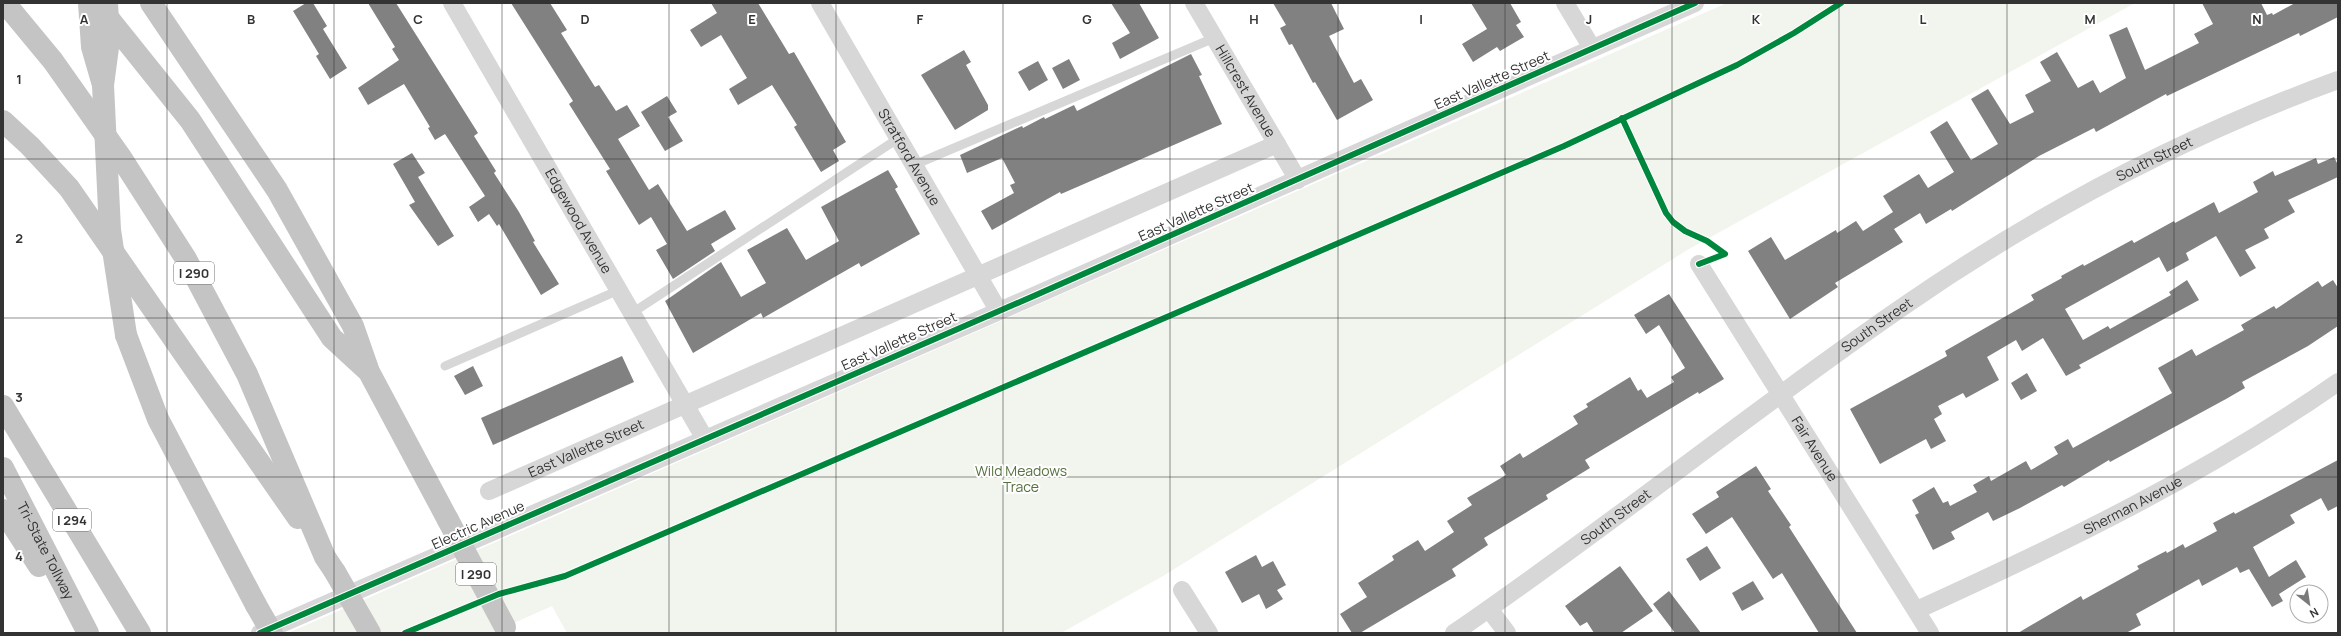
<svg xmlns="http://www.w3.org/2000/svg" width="2341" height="636" viewBox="0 0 2341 636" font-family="Manrope,sans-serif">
	<rect width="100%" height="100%" fill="#fff"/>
	<path fill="#f1f5ed" d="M1727,3H2135L1689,249L1163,576L1061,633H567L552,606L491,633H288Z"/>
	<path fill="#818181" d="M306,3H313L327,26L323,29L347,68L330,79L316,56L319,54L293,11Z
		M368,3H396L478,133L474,136L496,171L494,173L519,212L535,241L533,242L559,284L541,295L499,224L497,226L489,214L478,222L469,207L485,196L445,134L435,140L428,128L430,127L404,84L368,105L358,88L399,60L392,49L395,47Z
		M511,3H550L567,30L561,33L595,87L599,85L616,111L627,105L640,126L618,139L649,190L658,184L687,231L725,210L736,229L711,244L715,251L673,279L656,250L667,244L651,217L639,225L606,171L610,169L569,104L573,101Z
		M711,3H758L789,54L794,52L846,142L833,150L839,161L821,172L794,127L797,125L772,85L738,105L729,89L747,78L721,35L701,47L690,30L717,13Z
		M1111,3H1139L1159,38L1120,59L1112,43L1130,33Z
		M1273,3H1331L1344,29L1329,36L1354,83L1361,79L1373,100L1337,120L1315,82L1313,83L1292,44L1289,45L1280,28L1286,25Z
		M1471,3H1510L1521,22L1516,25L1524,37L1500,51L1497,47L1473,62L1462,44L1487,29Z
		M2202,3H2261L2267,15L2272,13L2273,15L2295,3H2338V17L2300,36L2299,33L2167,96L2166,94L2096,132L2094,128L2039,156L1952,211L1951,209L1926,224L1920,213L1894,229L1903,242L1835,283L1838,287L1790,319L1748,251L1771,237L1785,260L1836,230L1837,233L1856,221L1863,231L1893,212L1883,196L1919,174L1928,188L1954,172L1930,132L1947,121L1971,160L1998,144L1971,99L1988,89L2010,124L2034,112L2025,95L2051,81L2040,62L2057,52L2078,88L2093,80L2100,93L2126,78L2109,35L2127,27L2145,70L2199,43L2194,34L2213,24Z
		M964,50L971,62L966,65L988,105V110L955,130L921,75Z
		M1191,54L1202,75L1199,76L1222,124L1061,194L1060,192L992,230L981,211L1014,193L1010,185L1015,183L1002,158L967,173L960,155L1009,132L1022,126L1023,128L1044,117L1045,119L1074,105L1077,111Z
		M1069,59L1080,80L1063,89L1052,68Z
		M1038,61L1048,80L1029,91L1018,72Z
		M667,96L677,112L668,117L683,141L665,151L641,112Z
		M412,153L425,173L418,177L454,236L438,246L409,205L415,202L393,164Z
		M2334,157L2338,165V177L2288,200L2295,212L2264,229L2269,238L2245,250L2256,268L2240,277L2216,236L2186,253L2189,260L2167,272L2159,257L2065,309L2083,340L2108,326L2110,329L2171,295L2169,292L2187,280L2199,300L2079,365L2081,368L2066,376L2043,338L2022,351L2016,340L1987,357L1999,380L1966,398L1963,393L1938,406L1942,414L1934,419L1946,441L1931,449L1926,439L1880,464L1850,409L1947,356L1945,351L2034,300L2031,295L2062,278L2061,276L2083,264L2084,266L2132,240L2134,243L2174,221L2175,223L2214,202L2219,213L2258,192L2253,182L2273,171L2275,176L2316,158L2318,164Z
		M888,170L898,187L895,189L920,234L861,267L859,263L763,318L761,313L693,353L665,301L721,262L741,297L766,283L747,250L787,228L806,260L839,241L821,207Z
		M2333,280L2338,288V326L2308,346L2242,382L2245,388L2226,399L2110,462L2109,460L2064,487L2062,485L2020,508L1993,521L1988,512L1951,532L1955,539L1933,550L1915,515L1919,513L1912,500L1934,487L1943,503L1948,501L1950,506L1977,492L1973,485L1989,476L1991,481L2026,461L2031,470L2058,454L2054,447L2068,439L2073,448L2172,393L2158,368L2192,349L2196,356L2244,330L2241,325L2274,306L2276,309L2318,281L2322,287Z
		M1669,294L1724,379L1699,394L1698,392L1585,460L1590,468L1546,495L1548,499L1484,538L1488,545L1452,569L1456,576L1360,633H1352L1340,614L1367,597L1358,583L1394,560L1392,556L1418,540L1425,551L1454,532L1447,521L1472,505L1467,498L1506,475L1500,466L1520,453L1523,458L1578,424L1573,416L1588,407L1586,404L1630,377L1638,391L1641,389L1647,398L1674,382L1671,377L1685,368L1659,325L1646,334L1634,315Z
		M622,356L634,382L493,445L481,418Z
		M473,366L483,386L465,395L454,376Z
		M2027,373L2037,391L2021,400L2011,383Z
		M2338,460V506L2328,511L2321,498L2290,515L2295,523L2253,547L2269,577L2296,560L2306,577L2279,594L2283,601L2272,607L2249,569L2240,573L2237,567L2202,586L2199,579L2136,614L2141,625L2126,633H2018L2081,596L2083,600L2139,569L2137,566L2166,551L2167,553L2183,544L2185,548L2217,531L2213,523L2234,512L2235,514Z
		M1756,466L1771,489L1768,491L1791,525L1789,527L1857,633H1819L1782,573L1773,579L1732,517L1706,534L1692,514L1719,497L1716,492Z
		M1707,546L1721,568L1700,581L1686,559Z
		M1256,555L1262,567L1273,561L1286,585L1277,590L1283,599L1266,609L1259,594L1242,603L1225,572Z
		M1620,566L1653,611L1621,633H1594L1587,622L1580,626L1565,606Z
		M1753,581L1764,599L1742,611L1732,593Z
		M1669,591L1701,633H1675L1653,604Z"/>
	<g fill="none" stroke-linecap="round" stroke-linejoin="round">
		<path stroke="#d7d7d7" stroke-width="9" d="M914,165L1214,38
			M632,313L899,138
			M445,366L619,290"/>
		<g stroke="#d7d7d7" stroke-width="18">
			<path id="s1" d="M452,3L705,439"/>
			<path id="s2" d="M820,3L998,310"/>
			<path id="s3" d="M1194,3L1298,180"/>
			<path d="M1565,3L1592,48"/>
			<path id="s4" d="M1699,264L1930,633"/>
			<path id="s5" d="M489,491L1277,144"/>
			<path d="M1182,590L1209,633"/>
			<path d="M1489,609L1507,633"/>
			<path id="s6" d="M1917,610C2062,544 2207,474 2338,382"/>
			<path d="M260,633L1036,295L1695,3"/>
			<path id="s7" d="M1454,633C1606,529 1749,413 1901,308C2035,215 2184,136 2338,80"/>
		</g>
		<g stroke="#c4c4c4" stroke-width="22">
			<path d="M5,3L53,61L120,156L186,259L247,374L325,557L335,572"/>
			<path d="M89,3L92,47L103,85"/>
			<path d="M151,3L277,190L353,326L368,369"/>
			<path d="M101,9L190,120L332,338L369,372L448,520"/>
			<path d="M3,121L30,146L69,188L298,518"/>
			<path d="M126,335L158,419L256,605"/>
			<path d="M3,406L140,633"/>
			<path id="s8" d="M3,468L88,633"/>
			<path d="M3,510L39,566"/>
		</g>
		<path stroke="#c4c4c4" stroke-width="22" d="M107,3L109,40L103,85L110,230L126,335
			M448,520L505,627
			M335,572L370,633
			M256,605L272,633"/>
		<g stroke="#fff" stroke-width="8">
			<path id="cycleway" d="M1622,118L1666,213L1673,222L1685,231L1707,241L1725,254L1699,264
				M260,633L1036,295L1695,3
				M405,633L499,594L565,576L1564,146L1737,65L1794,33L1841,3"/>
		</g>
		<use href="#cycleway" stroke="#00873e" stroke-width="6"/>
	</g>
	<path fill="none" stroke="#333" stroke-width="1" stroke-opacity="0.55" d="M167,3V633M334,3V633M502,3V633M669,3V633M836,3V633M1003,3V633M1170,3V633M1338,3V633M1505,3V633M1672,3V633M1839,3V633M2007,3V633M2174,3V633M3,159H2338M3,318H2338M3,477H2338"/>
	<g text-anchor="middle" stroke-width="4" stroke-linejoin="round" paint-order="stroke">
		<g fill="#fff" stroke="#707070" stroke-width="1">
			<rect x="174" y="262" width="40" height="22" rx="3"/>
			<rect x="53" y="509" width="38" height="22" rx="3"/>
			<rect x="456" y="563" width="40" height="22" rx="3"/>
		</g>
		<g font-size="13" font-weight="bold" fill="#333">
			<text x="194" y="278">I 290</text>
			<text x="72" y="525">I 294</text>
			<text x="476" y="579">I 290</text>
		</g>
		<g font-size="14" fill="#333" stroke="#fff">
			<text transform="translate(1492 80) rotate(-24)" y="5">East Vallette Street</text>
			<text dy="5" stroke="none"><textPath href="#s3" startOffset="102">Hillcrest Avenue</textPath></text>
			<text dy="5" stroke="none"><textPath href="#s2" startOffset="178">Stratford Avenue</textPath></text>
			<text dy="5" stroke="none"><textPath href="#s7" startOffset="847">South Street</textPath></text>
			<text transform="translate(1196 212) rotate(-24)" y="5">East Vallette Street</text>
			<text dy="5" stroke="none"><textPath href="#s1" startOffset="252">Edgewood Avenue</textPath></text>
			<text dy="5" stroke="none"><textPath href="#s7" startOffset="523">South Street</textPath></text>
			<text transform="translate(899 341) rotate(-24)" y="5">East Vallette Street</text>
			<text dy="5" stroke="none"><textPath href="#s4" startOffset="218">Fair Avenue</textPath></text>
			<text dy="5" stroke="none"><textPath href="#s5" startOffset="106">East Vallette Street</textPath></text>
			<text dy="5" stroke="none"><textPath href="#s6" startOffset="240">Sherman Avenue</textPath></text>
			<text dy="5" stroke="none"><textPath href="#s7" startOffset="199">South Street</textPath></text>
			<text transform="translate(478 525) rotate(-24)" y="5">Electric Avenue</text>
			<text dy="5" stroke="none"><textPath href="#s8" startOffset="93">Tri-State Tollway</textPath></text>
		</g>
		<g font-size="14" fill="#56703f" stroke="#fff">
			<text x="1021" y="476">Wild Meadows<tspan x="1021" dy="16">Trace</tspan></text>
		</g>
	</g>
	<g font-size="13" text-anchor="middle" font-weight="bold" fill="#333" stroke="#fff" stroke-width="4" stroke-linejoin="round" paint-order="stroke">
		<text x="84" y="24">A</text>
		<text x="251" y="24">B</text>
		<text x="418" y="24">C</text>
		<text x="585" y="24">D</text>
		<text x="752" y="24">E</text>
		<text x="920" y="24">F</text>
		<text x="1087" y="24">G</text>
		<text x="1254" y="24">H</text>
		<text x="1421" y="24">I</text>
		<text x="1589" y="24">J</text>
		<text x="1756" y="24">K</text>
		<text x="1923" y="24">L</text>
		<text x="2090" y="24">M</text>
		<text x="2257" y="24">N</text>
		<text x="19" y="84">1</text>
		<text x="19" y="243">2</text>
		<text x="19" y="402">3</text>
		<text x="19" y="561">4</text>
	</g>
	<rect width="2341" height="636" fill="none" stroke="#333333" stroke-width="8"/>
	<g transform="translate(2309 604) rotate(150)"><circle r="19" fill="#ffffff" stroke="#adadad"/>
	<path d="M0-3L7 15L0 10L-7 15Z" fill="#7a7a7a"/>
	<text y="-6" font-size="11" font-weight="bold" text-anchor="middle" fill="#333333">N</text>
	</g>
</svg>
